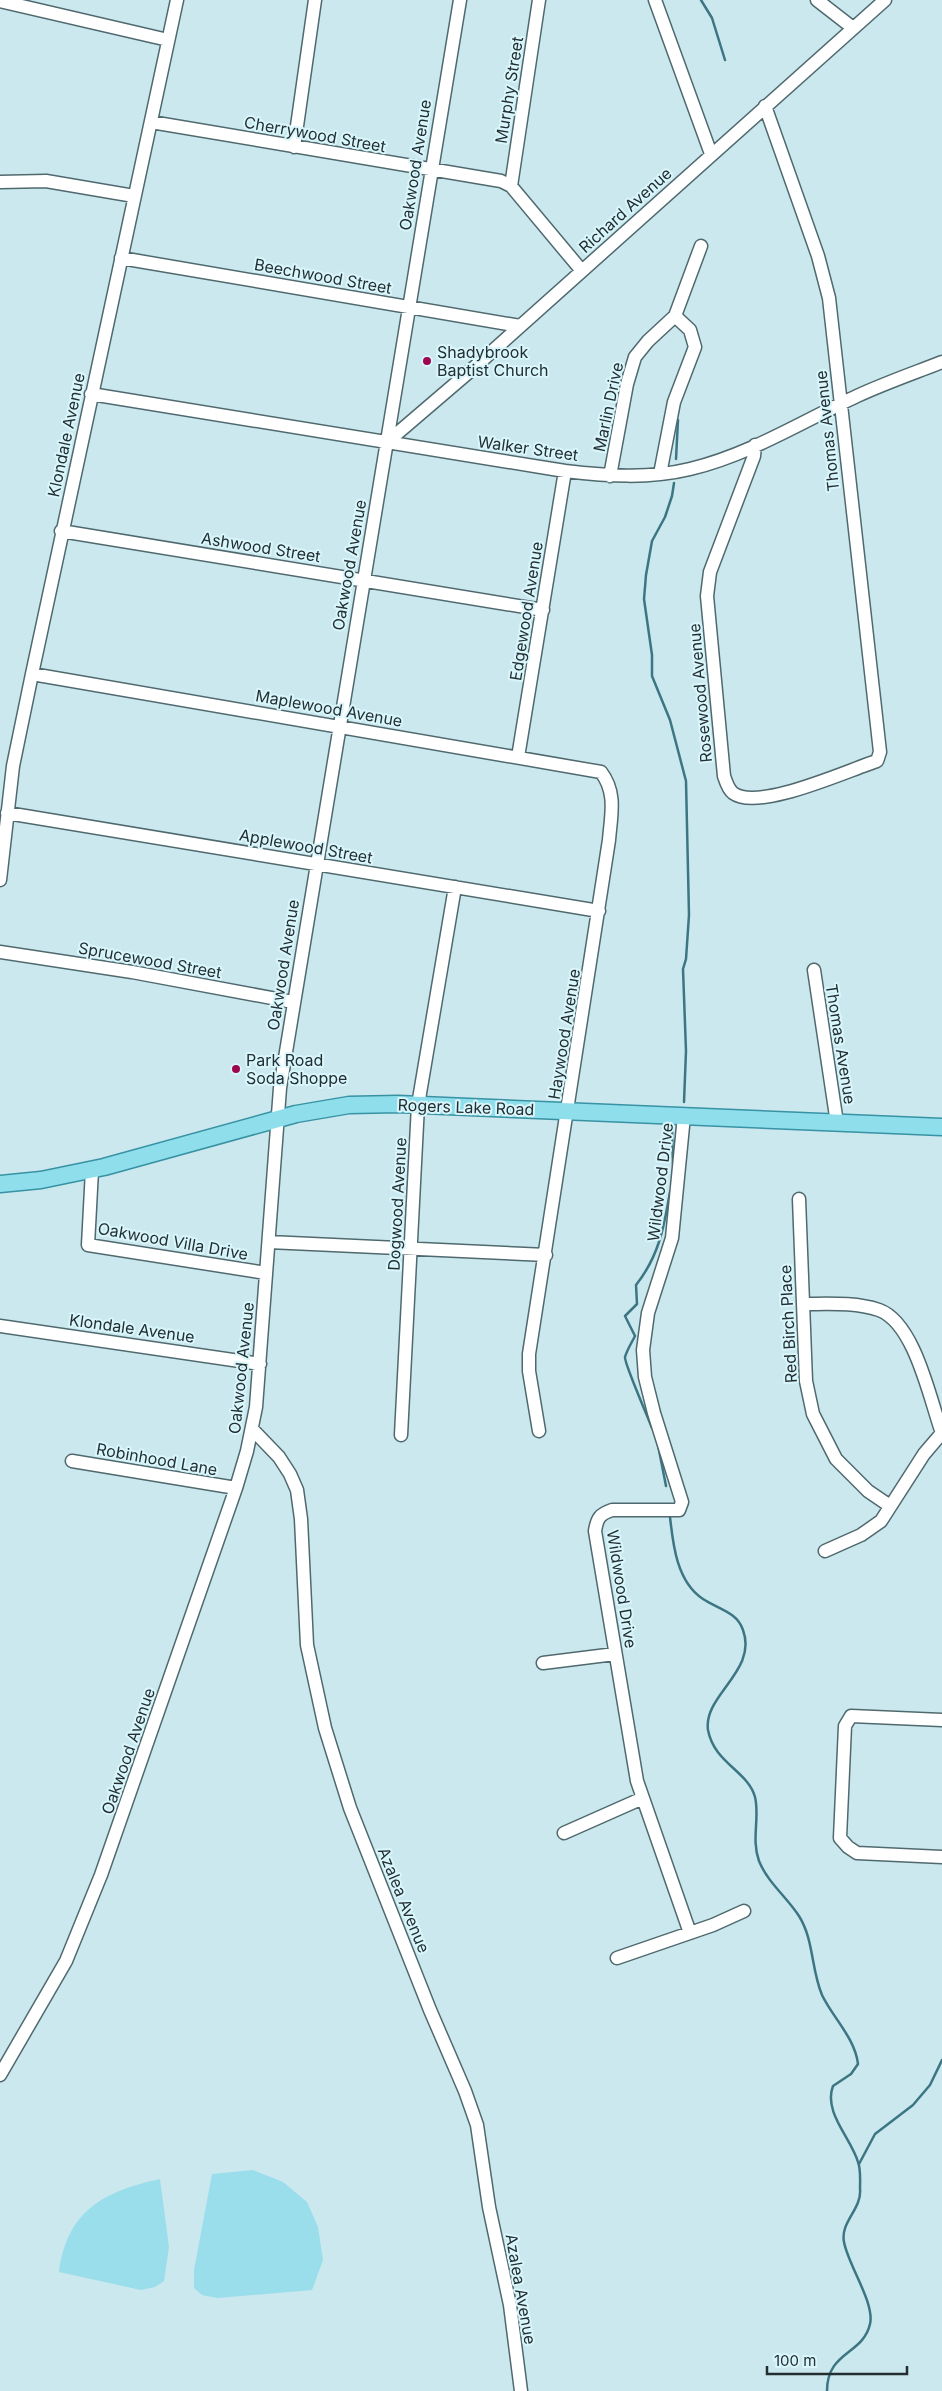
<svg xmlns="http://www.w3.org/2000/svg" width="942" height="2391" viewBox="0 0 942 2391" font-family="Inter,sans-serif">
	<rect width="100%" height="100%" fill="#cbe8ef"/>
	<path fill="#9addeb" d="M253,2170L283,2182L307,2202L318,2227L323,2260L312,2290L217,2298L202,2295L194,2288V2270L212,2174Z
		M160,2179L169,2247L164,2281L155,2287L141,2290L59,2272C67,2210 105,2191 160,2179Z"/>
	<g fill="none" stroke-linecap="round" stroke-linejoin="round">
		<path stroke="#3c7682" stroke-width="2.5" d="M701,0L712,18L725,60
			M676,459L678,420
			M674,483L672,496L665,517L652,541L646,575L644,599L652,655V676L670,720L686,781L689,915L686,959L683,969L686,1051L684,1102
			M672,1128L673,1164
			M652,1428C648,1417 624,1363 625,1357C627,1350 632,1342 635,1336L625,1316L637,1304L636,1285C659,1256 664,1227 670,1192
			M658,1445L666,1486
			M670,1517C673,1545 677,1582 703,1599C718,1609 737,1612 743,1630C758,1671 703,1695 708,1730C714,1763 748,1771 755,1797C760,1817 751,1839 759,1861C768,1883 786,1896 799,1916C814,1940 811,1969 822,1995C833,2018 855,2038 858,2064L851,2074L833,2086C823,2112 851,2138 858,2162C861,2170 860,2181 860,2189C862,2209 840,2222 844,2242C848,2265 875,2303 870,2324C863,2355 827,2351 827,2391
			M859,2164L875,2134L913,2105L930,2085L942,2060"/>
		<g stroke="#4f696e" stroke-width="15">
			<path id="minor" d="M655,0L711,154
				M817,0L853,28
				M0,1L168,40
				M151,122L501,181L511,186L582,271
				M294,147L315,0
				M0,182L46,181L134,196
				M511,186L539,0
				M121,258L520,326
				M91,394L565,471C607,476 649,479 690,469C749,455 803,421 857,396C885,383 914,373 942,362
				M386,443L469,372L885,0
				M755,445L754,456L710,572L707,596L724,776C726,782 728,789 733,793C758,812 848,770 877,761L880,752L829,298L818,256L765,106
				M660,474L674,402L695,347L690,330L675,316
				M610,476L627,384L635,357L648,341L675,316L701,246
				M61,531L543,610
				M32,674L601,772C617,793 611,815 609,840L529,1354V1371L539,1431
				M518,757L565,471
				M7,813L599,911
				M0,880L13,766L32,674L177,0
				M0,952L132,972L293,1002
				M814,970L837,1123
				M684,1116L672,1238L648,1313L643,1350L645,1377L654,1413L682,1502L679,1510H612C600,1514 597,1518 595,1531L637,1781L690,1933
				M92,1170L88,1245L266,1273
				M799,1199L806,1381L813,1414L836,1459L868,1491L890,1506
				M269,1242L546,1255
				M803,1304C828,1304 855,1302 879,1310C915,1323 930,1400 942,1433
				M0,1326L260,1364
				M253,1430L279,1457L290,1474L297,1490L301,1519L307,1645L325,1728L350,1808L430,2010L465,2091L477,2125L489,2207L510,2305L521,2391
				M401,1435L418,1105L455,887
				M72,1461L236,1488
				M825,1551L861,1535L881,1521L924,1454L942,1433
				M543,1663L615,1654
				M942,1720L851,1716L845,1726L840,1838L848,1847L857,1853L942,1857
				M564,1833L643,1798
				M617,1958L713,1925L744,1911
				M0,2075L66,1961L101,1875L236,1488L247,1451L256,1407L280,1088L460,0"/>
		</g>
		<g stroke="#3892a3" stroke-width="19">
			<path id="major" d="M0,1184L41,1180L104,1167L296,1114L349,1105L398,1104L942,1127"/>
		</g>
		<use href="#minor" stroke="#fff" stroke-width="12"/>
		<use href="#major" stroke="#8edeec" stroke-width="16"/>
	</g>
	<g fill="#9e074f" stroke="#d8f6fc" stroke-width="2">
		<circle cx="427" cy="361" r="5"/>
		<circle cx="236" cy="1069" r="5"/>
	</g>
	<g text-anchor="middle" stroke-width="4" stroke-linejoin="round" paint-order="stroke">
		<g font-size="16" fill="#232e31" stroke="#d8f6fc">
			<text transform="translate(509 90) rotate(-81)" y="6">Murphy Street</text>
			<text transform="translate(315 134) rotate(10)" y="6">Cherrywood Street</text>
			<text transform="translate(415 165) rotate(-81)" y="6">Oakwood Avenue</text>
			<text transform="translate(625 210) rotate(-42)" y="6">Richard Avenue</text>
			<text transform="translate(323 276) rotate(10)" y="6">Beechwood Street</text>
			<text transform="translate(608 407) rotate(-78)" y="6">Marlin Drive</text>
			<text transform="translate(827 431) rotate(-96)" y="6">Thomas Avenue</text>
			<text transform="translate(66 435) rotate(-78)" y="6">Klondale Avenue</text>
			<text transform="translate(528 448) rotate(8)" y="6">Walker Street</text>
			<text transform="translate(261 547) rotate(9)" y="6">Ashwood Street</text>
			<text transform="translate(349 565) rotate(-80)" y="6">Oakwood Avenue</text>
			<text transform="translate(526 611) rotate(-81)" y="6">Edgewood Avenue</text>
			<text transform="translate(700 693) rotate(-95)" y="6">Rosewood Avenue</text>
			<text transform="translate(329 708) rotate(10)" y="6">Maplewood Avenue</text>
			<text transform="translate(306 846) rotate(10)" y="6">Applewood Street</text>
			<text transform="translate(150 960) rotate(10)" y="6">Sprucewood Street</text>
			<text transform="translate(283 965) rotate(-81)" y="6">Oakwood Avenue</text>
			<text transform="translate(564 1034) rotate(-81)" y="6">Haywood Avenue</text>
			<text transform="translate(841 1044) rotate(81)" y="6">Thomas Avenue</text>
			<text transform="translate(466 1107) rotate(2)" y="6">Rogers Lake Road</text>
			<text transform="translate(660 1182) rotate(-83)" y="6">Wildwood Drive</text>
			<text transform="translate(397 1204) rotate(-87)" y="6">Dogwood Avenue</text>
			<text transform="translate(173 1241) rotate(10)" y="6">Oakwood Villa Drive</text>
			<text transform="translate(788 1324) rotate(-93)" y="6">Red Birch Place</text>
			<text transform="translate(132 1328) rotate(8)" y="6">Klondale Avenue</text>
			<text transform="translate(241 1368) rotate(-84)" y="6">Oakwood Avenue</text>
			<text transform="translate(157 1459) rotate(10)" y="6">Robinhood Lane</text>
			<text transform="translate(622 1589) rotate(81)" y="6">Wildwood Drive</text>
			<text transform="translate(128 1751) rotate(-71)" y="6">Oakwood Avenue</text>
			<text transform="translate(404 1900) rotate(68)" y="6">Azalea Avenue</text>
			<text transform="translate(521 2289) rotate(80)" y="6">Azalea Avenue</text>
		</g>
		<g font-size="16" fill="#232e31" stroke="#d8f6fc" text-anchor="start">
			<text x="437" y="358">Shadybrook<tspan x="437" dy="18">Baptist Church</tspan></text>
			<text x="246" y="1066">Park Road<tspan x="246" dy="18">Soda Shoppe</tspan></text>
		</g>
	</g>
	<path d="M767 2366v8h140v-8" fill="none" stroke="#232e31" stroke-width="2.5"/>
	<text x="774" y="2366" font-size="15" fill="#232e31" stroke="#d8f6fc" stroke-width="4" paint-order="stroke">100 m</text>
</svg>
